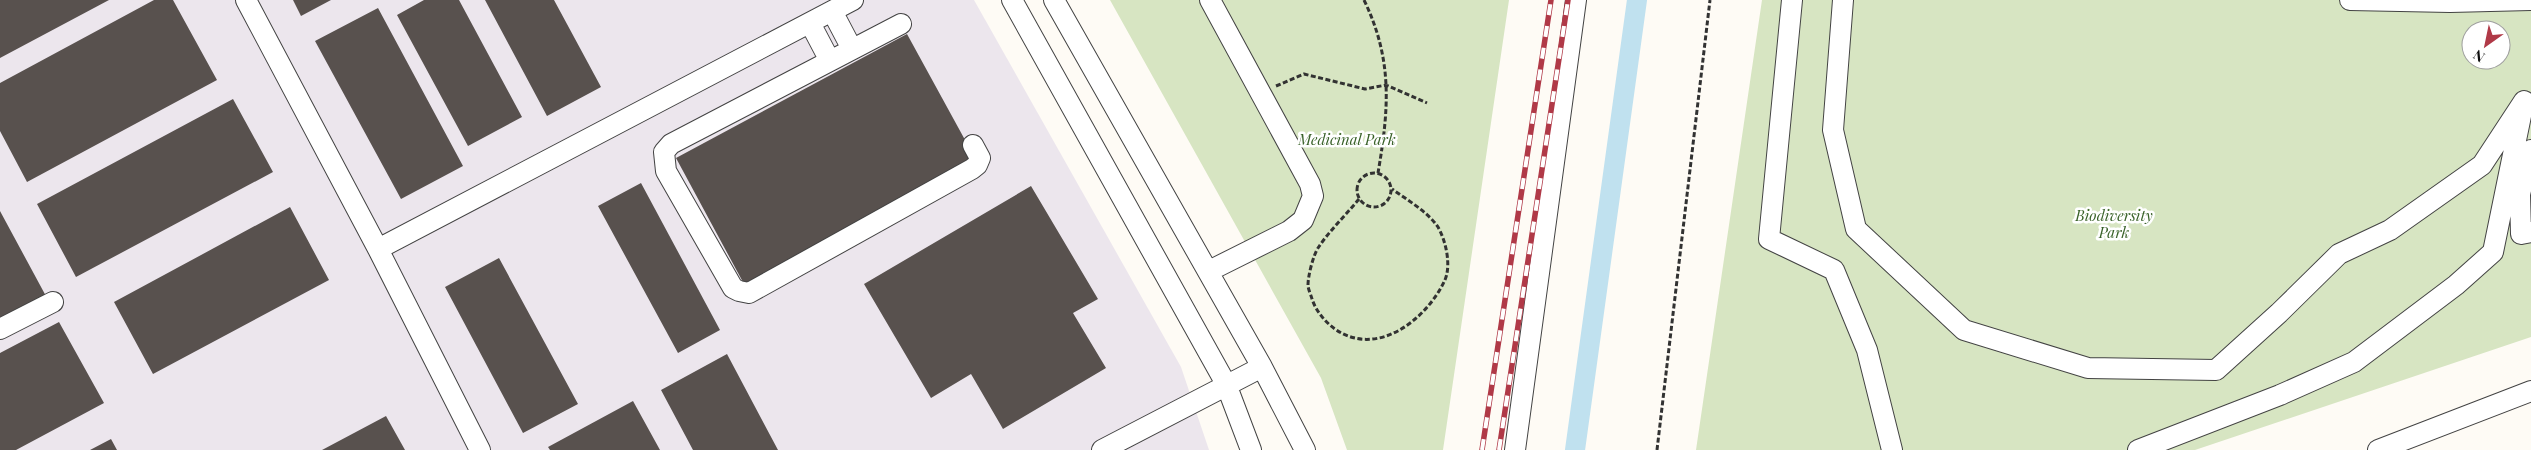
<svg xmlns="http://www.w3.org/2000/svg" width="2531" height="450" viewBox="0 0 2531 450" font-family="'Playfair Display',serif">
	<rect width="100%" height="100%" fill="#fefbf5"/>
	<path fill="#ece6ed" d="M0,0H974L1181,367L1209,450H0Z"/>
	<path fill="#d7e5c2" fill-rule="evenodd" d="M1110,0H1509L1443,450H1347L1321,378Z
		M1762,0H2531V337L2195,450H1696ZM2471,30H2501V60H2471Z"/>
	<g fill="none" stroke-linecap="round" stroke-linejoin="round">
		<path stroke="#c0e1ef" stroke-width="20" d="M1575,450L1637,0"/>
	</g>
	<path fill="#58514e" d="M0,0H109L0,58Z
		M154,0H173L217,80L27,182L0,131V83Z
		M293,0H331L301,16Z
		M424,0H459L522,117L468,146L397,15Z
		M485,0H554L601,87L547,116Z
		M378,8L463,166L401,199L315,41Z
		M907,34L976,160L744,284L676,158Z
		M233,99L273,172L76,277L37,204Z
		M641,183L720,330L678,353L598,206Z
		M1031,186L1098,299L1073,313L1106,368L1003,429L971,374L931,398L864,284Z
		M290,207L329,280L153,374L114,302Z
		M0,211L47,298L0,324Z
		M499,258L578,404L523,433L445,287Z
		M59,322L104,403L16,450H0V353Z
		M727,354L778,450H693L661,390Z
		M633,401L660,450H550L548,447Z
		M386,416L405,450H322Z
		M111,439L117,450H90Z"/>
	<g fill="none" stroke-linecap="round" stroke-linejoin="round">
		<g stroke="#434343" stroke-width="22">
			<path id="minor" d="M246,0L378,249L480,450
				M1012,0L1226,384L1251,450
				M1054,0L1262,367L1305,450
				M1792,0L1769,239L1834,270L1867,350L1892,450
				M1843,0L1833,130L1856,229L1964,330L2088,368L2216,370L2279,313L2339,254L2390,230L2482,165L2524,101L2493,252L2456,285L2354,362L2280,395L2138,450
				M2350,0L2450,2L2531,0
				M832,11L852,49
				M810,23L830,61
				M901,24L671,144L664,152L666,171L733,288L739,291L749,293L972,169L977,165L980,158L973,145
				M2531,150L2520,194L2521,234L2531,232
				M378,249L853,0
				M1209,271L1289,231L1303,220L1313,196L1310,184L1210,0
				M0,329L53,302
				M1102,450L1262,367
				M1515,450L1576,0
				M2378,450L2531,391"/>
		</g>
		<path stroke="#323232" stroke-width="3" stroke-dasharray="5 2.5" stroke-linecap="butt" d="M1364,0C1393,60 1389,109 1378,173
			M1276,86L1304,74L1365,89L1386,85L1427,103
			M1357 190a17 17 0 1 1 34 0a17 17 0 1 1-34 0Z
			M1359,199C1346,215 1329,231 1318,248C1313,256 1308,276 1308,285C1308,289 1311,295 1312,299C1316,311 1325,322 1335,329C1376,358 1425,321 1444,282C1452,267 1446,241 1438,227C1427,211 1407,200 1392,189
			M1657,450L1710,0"/>
		<use href="#minor" stroke="#fff" stroke-width="20"/>
		<g stroke="#b03947" stroke-width="5.5">
			<path id="rail" d="M1482,450L1551,0
				M1499,450L1568,0"/>
		</g>
		<use href="#rail" stroke="#fff" stroke-width="4" stroke-dasharray="11" stroke-linecap="butt"/>
	</g>
	<g text-anchor="middle" stroke-width="5" stroke-linejoin="round" paint-order="stroke">
		<g font-size="15" font-style="italic" fill="#386128" stroke="#fff">
			<text x="1347" y="145">Medicinal Park</text>
			<text x="2114" y="221">Biodiversity<tspan x="2114" dy="17">Park</tspan></text>
		</g>
	</g>
	<g transform="translate(2486 45) rotate(213)"><circle r="24" fill="#ffffff" stroke="#9f9f9f"/>
	<path d="M0-4L9 19L0 12L-9 19Z" fill="#b03947"/>
	<text y="-8" font-size="14" font-weight="bold" text-anchor="middle" fill="#101010">N</text>
	</g>
</svg>
